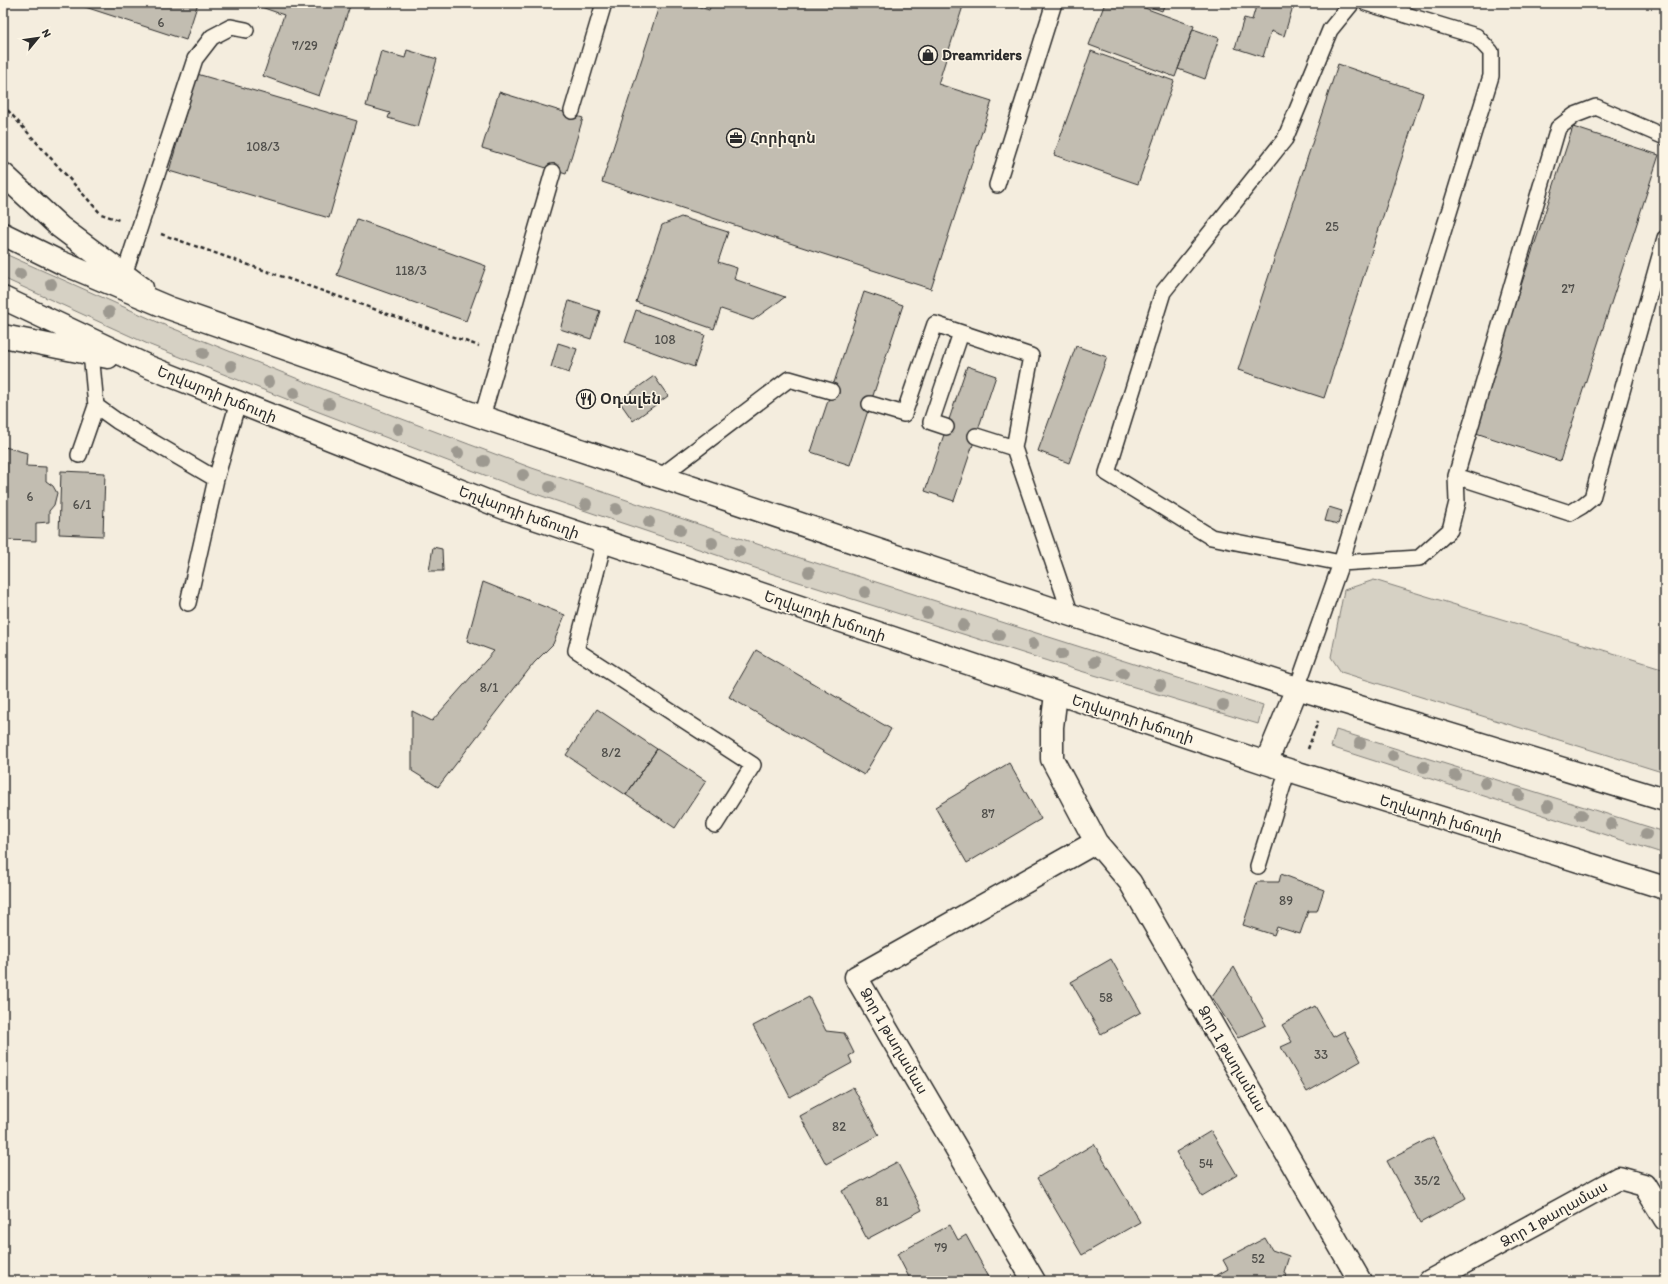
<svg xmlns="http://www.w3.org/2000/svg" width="1668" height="1284" viewBox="0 0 1668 1284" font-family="Itim,'Noto Sans Armenian',sans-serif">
	<rect width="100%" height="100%" fill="#f4edde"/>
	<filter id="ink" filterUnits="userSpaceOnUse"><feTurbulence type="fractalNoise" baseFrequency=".025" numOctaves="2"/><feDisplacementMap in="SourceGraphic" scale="8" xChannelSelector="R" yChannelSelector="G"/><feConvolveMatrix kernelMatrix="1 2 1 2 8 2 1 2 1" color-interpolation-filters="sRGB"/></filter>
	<g filter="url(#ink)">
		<path fill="#d6d1c4" stroke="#807e78" d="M3,253L162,324L328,391L532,468L772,549L1263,705L1258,724L1054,663L764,571L524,490L319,412L150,345L3,278Z
			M1374,580L1665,669V773L1341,672L1331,657L1344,590Z
			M1336,730L1665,832V854L1331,747Z"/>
		<path fill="#c2bdb1" stroke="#2b2b2b" d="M73,3H198L186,40Z
			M262,3H351L319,96L263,76L284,15L261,7Z
			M660,3H687L709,10L712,3H964L938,84L992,101L931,289L602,182Z
			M1105,3H1131L1194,26L1175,77L1089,45Z
			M1140,3H1165L1162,11Z
			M1257,3H1294L1284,36L1271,31L1263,57L1235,48L1244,18L1252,20Z
			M1193,29L1219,38L1205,79L1178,69Z
			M407,50L437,59L418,127L388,118L390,113L366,106L381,51L405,58Z
			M1091,51L1174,81L1138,184L1054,155Z
			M1338,64L1423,93L1324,398L1238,370Z
			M197,74L357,121L329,218L169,171Z
			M499,92L583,118L566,174L482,148Z
			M1573,127L1659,155L1560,461L1473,432Z
			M681,217L728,232L718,262L737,268L734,279L785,297L753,320L721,309L714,329L636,302L662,225Z
			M357,219L486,266L466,321L337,275Z
			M864,292L903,305L850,465L811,452Z
			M569,301L600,311L591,339L560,329Z
			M636,310L705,335L694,367L625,342Z
			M558,343L577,349L569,373L551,367Z
			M1076,346L1107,357L1069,463L1038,451Z
			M967,366L996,376L954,501L925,491Z
			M654,376L668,396L633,421L619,401Z
			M5,447L27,453L26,466L46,467V481L53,486L57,493L54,505L49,511V522L36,523V541L3,540V448Z
			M61,471L105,473L103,536L59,534Z
			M1329,507L1342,511L1338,524L1325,521Z
			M433,547L442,549L443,571H429Z
			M483,582L565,615L553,644L534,663L438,787L412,771V711L432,721L494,651L467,641Z
			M756,650L891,729L864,775L729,697Z
			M597,709L657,749L626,795L566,755Z
			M657,749L706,781L675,828L626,795Z
			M1009,763L1041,819L967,863L935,807Z
			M1281,874L1324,890L1317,911H1308L1300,934L1277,927L1274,935L1243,925L1257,882H1279Z
			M1111,959L1141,1012L1101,1034L1071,982Z
			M1234,967L1266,1025L1238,1038L1212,997Z
			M809,997L826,1031L844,1033L854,1053L849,1056L852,1063L790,1097L753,1026Z
			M1315,1006L1333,1037L1344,1031L1361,1061L1307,1092L1281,1047L1292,1042L1282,1025Z
			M853,1087L879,1135L826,1164L800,1116Z
			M1211,1131L1237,1175L1202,1196L1176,1152Z
			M1433,1137L1466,1198L1420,1223L1387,1161Z
			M1094,1144L1140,1222L1082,1255L1037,1178Z
			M897,1162L922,1210L867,1239L842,1191Z
			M950,1225L958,1240L966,1235L991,1281H911L897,1254Z
			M1265,1238L1272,1250L1289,1256L1284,1272L1289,1281H1207L1228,1269L1223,1260Z"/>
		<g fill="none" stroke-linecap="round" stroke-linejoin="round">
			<g stroke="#2b2b2b" stroke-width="18">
				<path id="lane" d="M1352,3L1330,30L1285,139L1163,292L1107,473L1211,537L1341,563L1419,558L1450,530L1457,502L1456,476L1558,128L1575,115L1596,107L1665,137
					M572,111L604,3
					M997,185L1054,3
					M124,275L195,59L212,37L231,27L246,30
					M91,353L96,406L117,421L216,479
					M870,404L904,414L935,324L1031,356L1014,448
					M482,417L553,172
					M946,427L931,422L961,333
					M976,436L1014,448L1071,615
					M79,455L96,406
					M1456,476L1570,513L1582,506L1592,498L1665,238
					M660,477L789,379L831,391
					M604,542L576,650L753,765L715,825
					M188,603L216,479L238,402
					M1297,688L1341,563L1491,76V52L1476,36L1366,3
					M1258,866L1288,769"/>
			</g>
			<g stroke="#2b2b2b" stroke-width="25">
				<path id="street" d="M1056,694L1052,727V759L1096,842L1130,882L1360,1281
					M1034,1281L856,977L1096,842
					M1430,1281L1619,1178L1644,1185L1665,1219"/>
			</g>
			<g stroke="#2b2b2b" stroke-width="25">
				<path id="primary" d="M3,174L60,227L142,288
					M3,234L60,262L169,308L482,417L1071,615L1297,688L1665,800
					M3,298L149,367L504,508L1266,763L1665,888
					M3,336L108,357
					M1266,763L1297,688"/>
			</g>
			<path stroke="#2b2b2b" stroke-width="2.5" stroke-dasharray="4 3" stroke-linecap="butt" d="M3,105L101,214L119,220
				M161,234L479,346
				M1308,749L1318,721"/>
			<use href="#lane" stroke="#fcf5e5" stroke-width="15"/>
			<use href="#street" stroke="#fcf5e5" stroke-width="22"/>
			<use href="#primary" stroke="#fcf5e5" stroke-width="22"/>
		</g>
		<g fill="#9d9990">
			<circle cx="20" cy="274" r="6"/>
			<circle cx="51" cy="284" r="6"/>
			<circle cx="109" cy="312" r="6"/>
			<circle cx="203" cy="353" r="6"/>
			<circle cx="231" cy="366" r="6"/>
			<circle cx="269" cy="382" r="6"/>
			<circle cx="294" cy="393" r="6"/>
			<circle cx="329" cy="404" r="6"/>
			<circle cx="398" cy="429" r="6"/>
			<circle cx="458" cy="453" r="6"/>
			<circle cx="484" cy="461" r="6"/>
			<circle cx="523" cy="475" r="6"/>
			<circle cx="550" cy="487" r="6"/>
			<circle cx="586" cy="504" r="6"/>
			<circle cx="616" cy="509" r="6"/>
			<circle cx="649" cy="522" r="6"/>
			<circle cx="680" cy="530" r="6"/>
			<circle cx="712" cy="543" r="6"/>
			<circle cx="739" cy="551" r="6"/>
			<circle cx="809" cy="572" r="6"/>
			<circle cx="865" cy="592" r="6"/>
			<circle cx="927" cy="613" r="6"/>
			<circle cx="963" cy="625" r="6"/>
			<circle cx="999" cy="635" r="6"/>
			<circle cx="1033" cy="644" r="6"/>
			<circle cx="1062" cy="654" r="6"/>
			<circle cx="1095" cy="662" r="6"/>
			<circle cx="1123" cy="673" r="6"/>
			<circle cx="1160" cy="685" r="6"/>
			<circle cx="1223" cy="705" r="6"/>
			<circle cx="1360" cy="743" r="6"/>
			<circle cx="1393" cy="756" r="6"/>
			<circle cx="1424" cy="767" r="6"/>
			<circle cx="1455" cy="775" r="6"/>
			<circle cx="1485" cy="783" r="6"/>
			<circle cx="1519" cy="795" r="6"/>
			<circle cx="1548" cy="806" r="6"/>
			<circle cx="1581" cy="815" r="6"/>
			<circle cx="1611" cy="824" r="6"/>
			<circle cx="1646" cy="834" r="6"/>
		</g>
	</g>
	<defs>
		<g id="shop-ring" transform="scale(1)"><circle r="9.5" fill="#fcf5e5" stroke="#2b2b2b" stroke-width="1.5"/><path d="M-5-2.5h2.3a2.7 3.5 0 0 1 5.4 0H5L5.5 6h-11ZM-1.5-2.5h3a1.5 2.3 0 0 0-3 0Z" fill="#2b2b2b"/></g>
		<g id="office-ring" transform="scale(1)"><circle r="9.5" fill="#fcf5e5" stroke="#2b2b2b" stroke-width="1.5"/><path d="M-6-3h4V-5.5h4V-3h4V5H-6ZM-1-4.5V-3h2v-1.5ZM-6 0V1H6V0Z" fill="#2b2b2b"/></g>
		<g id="restaurant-ring" transform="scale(1)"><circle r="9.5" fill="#fcf5e5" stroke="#2b2b2b" stroke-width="1.5"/><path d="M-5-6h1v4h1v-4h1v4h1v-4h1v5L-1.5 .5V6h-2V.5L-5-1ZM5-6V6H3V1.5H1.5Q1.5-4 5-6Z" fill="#2b2b2b"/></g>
	</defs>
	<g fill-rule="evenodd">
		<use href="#shop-ring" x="928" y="55"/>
		<use href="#office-ring" x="736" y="138"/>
		<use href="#restaurant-ring" x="586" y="399"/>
	</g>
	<g text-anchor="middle" stroke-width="3" stroke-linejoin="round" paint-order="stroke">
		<g font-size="13" fill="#51504c">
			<text x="161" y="27">6</text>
			<text x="305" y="50">7/29</text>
			<text x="263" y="151">108/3</text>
			<text x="1332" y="231">25</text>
			<text x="411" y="275">118/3</text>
			<text x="1568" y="293">27</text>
			<text x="665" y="344">108</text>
			<text x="30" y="501">6</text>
			<text x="82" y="509">6/1</text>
			<text x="489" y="692">8/1</text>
			<text x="611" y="757">8/2</text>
			<text x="988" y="818">87</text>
			<text x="1286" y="905">89</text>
			<text x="1106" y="1002">58</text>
			<text x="1321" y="1059">33</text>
			<text x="839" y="1131">82</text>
			<text x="1206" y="1168">54</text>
			<text x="1427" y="1185">35/2</text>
			<text x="882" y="1206">81</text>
			<text x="941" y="1252">79</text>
			<text x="1258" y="1263">52</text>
		</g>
		<g font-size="15" font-weight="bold" fill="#2b2b2b" stroke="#fcf5e5" text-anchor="start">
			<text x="942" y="60">Dreamriders</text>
			<text x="750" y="143">Հորիզոն</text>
			<text x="600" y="404">Օդալեն</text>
		</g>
		<g font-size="15" fill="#2b2b2b" stroke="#fcf5e5">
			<text transform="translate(217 394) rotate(22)" y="5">Եղվարդի խճուղի</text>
			<text transform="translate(519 512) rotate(20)" y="5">Եղվարդի խճուղի</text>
			<text transform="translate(825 616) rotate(19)" y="5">Եղվարդի խճուղի</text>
			<text transform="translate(1133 719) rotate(18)" y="5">Եղվարդի խճուղի</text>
			<text transform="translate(1441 818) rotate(17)" y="5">Եղվարդի խճուղի</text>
			<text transform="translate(894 1041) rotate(60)" y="5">Ձոր 1 թաղամաս</text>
			<text transform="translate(1232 1059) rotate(60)" y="5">Ձոր 1 թաղամաս</text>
			<text transform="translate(1554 1214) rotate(-29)" y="5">Ձոր 1 թաղամաս</text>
		</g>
	</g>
	<rect width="1668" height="1284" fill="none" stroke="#fcf5e5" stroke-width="16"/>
	<rect x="8" y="8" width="1652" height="1268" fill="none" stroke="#2b2b2b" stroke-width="1.5" filter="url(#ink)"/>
	<g transform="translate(38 38) rotate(61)" stroke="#fcf5e5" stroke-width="3" paint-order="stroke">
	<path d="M0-3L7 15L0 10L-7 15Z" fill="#2b2b2b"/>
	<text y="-6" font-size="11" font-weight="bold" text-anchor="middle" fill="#2b2b2b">N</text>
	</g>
</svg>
